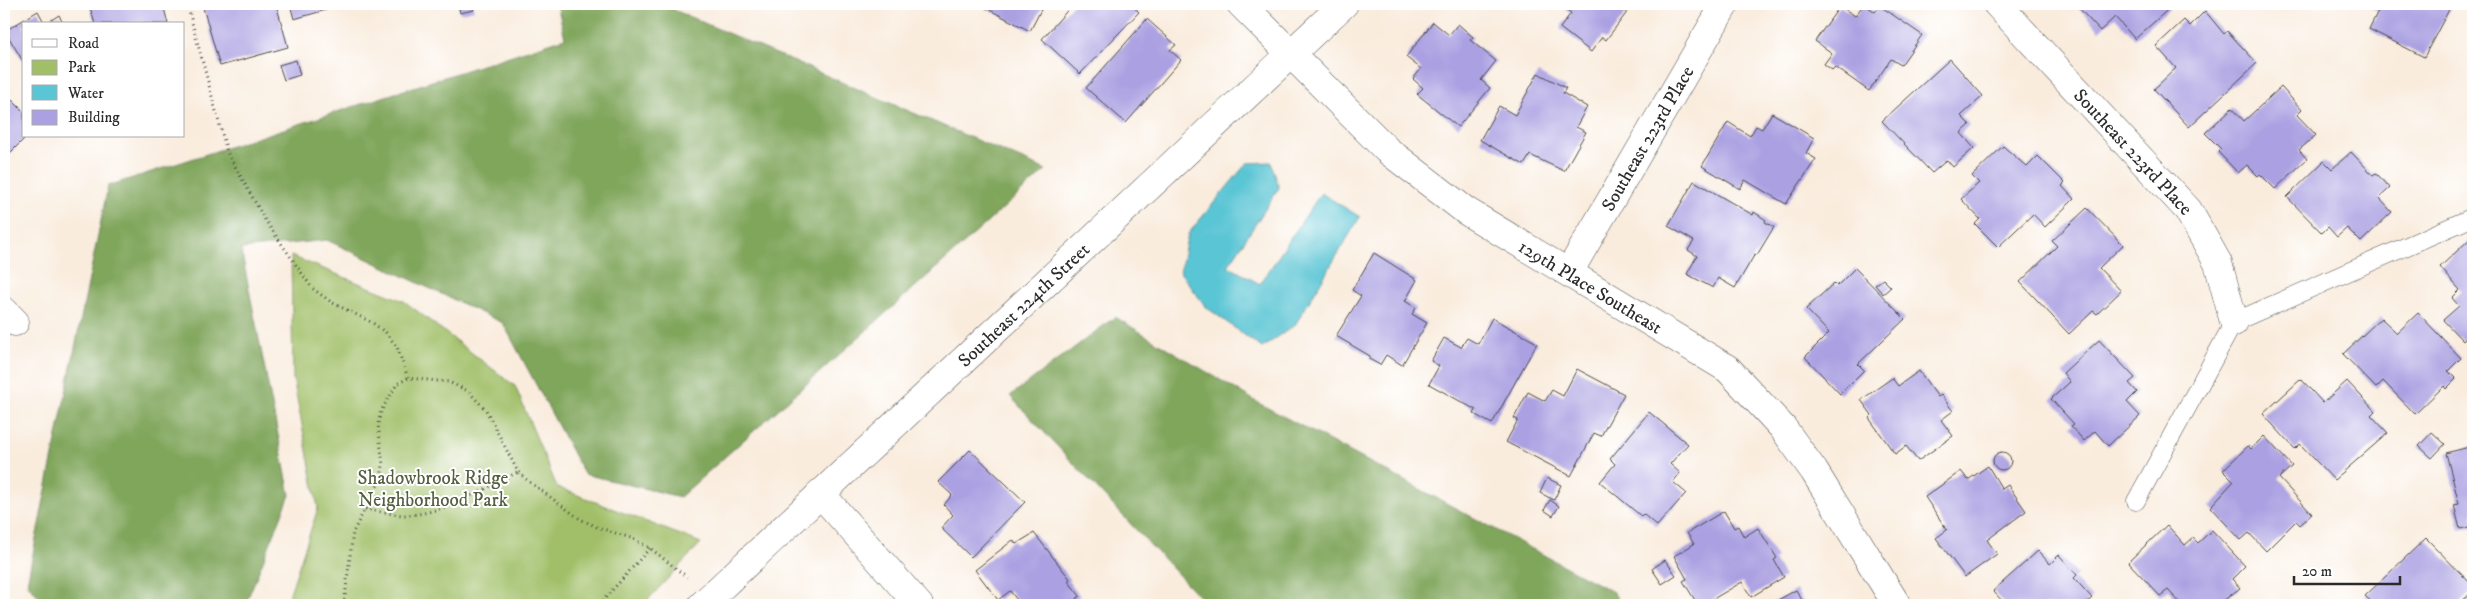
<svg xmlns="http://www.w3.org/2000/svg" width="2477" height="609" viewBox="0 0 2477 609" font-family="'IM FELL DW Pica',serif">
	<rect width="100%" height="100%" fill="#fff"/>
	<filter id="ink" filterUnits="userSpaceOnUse"><feTurbulence type="fractalNoise" baseFrequency=".02" numOctaves="2"/><feDisplacementMap in="SourceGraphic" scale="10" xChannelSelector="R" yChannelSelector="G"/><feConvolveMatrix kernelMatrix="1 2 1 2 8 2 1 2 1" color-interpolation-filters="sRGB"/></filter>
	<filter id="wash" filterUnits="userSpaceOnUse"><feTurbulence type="fractalNoise" baseFrequency=".0096" numOctaves="4" result="noise"/><feDisplacementMap in="SourceGraphic" scale="20" xChannelSelector="R" yChannelSelector="G"/><feGaussianBlur stdDeviation="1.12" result="paint"/><feColorMatrix in="noise" values="0 0 0 0 0 0 0 0 0 0 0 0 0 0 0 0 0 1.4 0 .05"/><feComposite in="paint" operator="in"/></filter>
	<g filter="url(#wash)">
		<rect width="100%" height="100%" fill="#f9ecdd"/>
		<path fill="#a0bf67" stroke="#667549" d="M291,256L404,301L515,386L557,487L701,543L643,605H286L318,508L293,378Z"/>
		<path fill="#80a65c" stroke="#566844" d="M557,4H675L674,10L1046,170L680,497L584,474L503,323L327,240L241,249L290,495L245,605H46L27,583L108,186L565,38Z
			M1115,317L1262,405L1613,592L1622,605H1207L1010,396Z"/>
		<path fill="#5ac5d4" stroke="#427880" d="M1271,162L1279,188L1228,266L1260,284L1321,193L1360,217L1295,325L1262,348L1206,307L1180,272L1188,234L1247,163Z"/>
		<g id="blocks">
			<path fill="#aba1e2" d="M89,4H163L168,24H95Z
				M202,4H276L288,47L220,66Z
				M290,4H347L294,19Z
				M458,4H472L474,10L460,13Z
				M983,4H1044L1030,31L982,6Z
				M1073,4H1130L1139,12L1080,74L1042,39Z
				M1558,4H1618L1628,11L1606,40L1602,37L1591,52L1560,28L1571,13Z
				M1864,4L1875,12L1880,6L1922,35L1901,65L1891,59L1869,91L1835,67L1832,70L1824,64L1832,53L1815,41L1840,6L1855,16Z
				M2075,4H2174L2135,39L2115,17L2100,31Z
				M2365,4H2452L2424,57L2369,29L2378,11Z
				M38,11L45,24H24V63L5,31Z
				M2205,11L2224,34L2227,31L2257,63L2189,127L2154,89L2176,68L2156,46L2184,20L2190,26Z
				M59,15L63,24H45Z
				M1147,19L1176,45L1170,50L1181,60L1126,123L1086,88Z
				M1433,22L1449,35L1458,24L1473,37L1470,40L1496,61L1481,80L1490,88L1458,127L1417,94L1423,88L1413,79L1421,69L1406,57Z
				M1950,59L1983,96L1961,116L1970,125L1961,133L1974,148L1953,167L1947,160L1932,173L1882,121Z
				M296,60L300,75L284,80L279,65Z
				M1538,73L1566,88L1563,93L1587,107L1576,127L1586,132L1564,171L1530,155L1524,165L1480,140L1499,106L1515,115Z
				M2281,87L2302,110L2297,115L2316,135L2299,150L2307,159L2275,189L2260,174L2258,176L2247,165L2238,173L2218,152L2221,149L2205,133L2232,108L2244,121Z
				M4,92L24,112V136H27L4,159Z
				M1772,113L1814,138L1806,153L1816,159L1786,204L1745,180L1740,189L1702,166L1728,122L1750,136L1756,126L1762,129Z
				M2003,146L2027,167L2038,156L2065,183L2062,186L2074,199L2045,227L2033,214L1998,247L1975,224L1980,219L1961,199L1979,183L1972,176Z
				M2351,152L2373,175L2376,173L2390,188L2379,198L2392,212L2361,242L2347,228L2337,237L2328,227L2322,233L2287,197L2324,161L2332,169Z
				M1694,181L1753,215L1754,212L1766,220L1765,222L1774,227L1757,255L1755,254L1735,288L1718,278L1713,288L1687,274L1697,256L1688,250L1694,241L1668,226Z
				M2087,208L2123,245L2099,268L2121,291L2097,314L2093,311L2069,334L2020,282L2057,246L2052,241Z
				M2473,236V336L2471,333L2463,341L2443,320L2459,306L2452,298L2460,290L2440,267Z
				M1374,253L1417,280L1405,301L1416,308L1412,314L1427,323L1402,365L1386,355L1380,365L1369,359L1370,356L1336,336L1361,296L1352,290Z
				M1855,268L1905,319L1858,364L1864,370L1840,394L1805,357L1829,333L1806,309L1834,283L1837,286Z
				M1883,279L1891,287L1883,294L1875,285Z
				M2418,313L2461,358L2448,371L2456,379L2446,389L2444,386L2415,414L2383,381L2376,388L2343,354L2381,318L2397,333Z
				M1492,318L1537,343L1492,424L1474,414L1476,410L1429,384L1439,366L1431,361L1444,338L1461,347L1467,338L1478,344Z
				M2099,340L2135,378L2129,383L2137,392L2127,402L2140,416L2108,446L2095,431L2084,441L2071,426L2074,424L2051,399L2070,382L2063,373Z
				M1577,369L1624,394L1601,436L1594,433L1571,476L1506,442L1518,420L1514,418L1528,392L1545,401L1552,390L1563,396Z
				M1919,371L1938,397L1941,395L1953,411L1941,420L1953,436L1918,461L1906,446L1895,454L1869,418L1872,415L1861,400L1892,378L1898,386Z
				M2301,379L2323,403L2347,381L2375,411L2371,415L2388,433L2334,480L2300,444L2295,449L2263,414Z
				M1649,412L1688,444L1670,464L1680,473L1673,482L1686,493L1657,526L1643,514L1641,516L1600,482L1615,464L1610,459Z
				M2432,432L2445,444L2432,458L2419,446Z
				M2264,436L2292,466L2279,478L2312,514L2300,525L2296,521L2266,551L2249,533L2241,540L2210,507L2234,481L2223,470L2248,446L2251,449Z
				M2473,446V526L2460,529L2454,505L2459,504L2446,453Z
				M970,450L1025,502L971,557L941,528L953,515L944,505L952,495L938,482Z
				M1993 461a9 9 0 1 1 18 0a9 9 0 1 1-18 0Z
				M1988,466L2002,489L2008,485L2026,511L1987,540L1997,554L1965,577L1936,538L1947,530L1925,497L1961,471L1968,480Z
				M1547,478L1561,485L1554,500L1540,493Z
				M1550,500L1559,506L1553,516L1544,510Z
				M1724,511L1734,528L1738,526L1744,537L1758,528L1777,558L1774,560L1784,577L1751,597L1742,582L1703,605H1698L1683,581L1687,579L1674,556L1694,544L1687,533Z
				M2167,525L2185,545L2193,538L2198,543L2212,530L2245,566L2232,579L2240,588L2218,605H2182L2168,590L2160,596L2128,562Z
				M1034,533L1070,579L1068,581L1080,596L1068,605H1021L1010,591L998,600L975,570L1013,540L1016,544Z
				M2426,538L2473,586V591L2458,605H2375L2365,596Z
				M2038,551L2050,564L2059,555L2077,575L2074,578L2092,598L2084,605H2006L1993,591Z
				M1665,560L1676,575L1662,584L1652,569Z
				M1796,590L1805,605H1769Z"/>
		</g>
	</g>
	<g filter="url(#ink)">
		<use href="#blocks" fill-opacity="0" stroke="#4a4846" stroke-width="1"/>
		<g fill="none" stroke-linecap="round" stroke-linejoin="round">
			<g stroke="#4a4846" stroke-width="19">
				<path id="lane" d="M2136,501L2234,322L2471,218"/>
			</g>
			<g stroke="#4a4846" stroke-width="29">
				<g id="street">
					<path id="s1" d="M1241,4L1387,150L1466,211L1728,369L1783,428L1814,471L1897,605"/>
					<path id="s2" d="M1997,4L2188,210L2218,263L2234,322"/>
					<path id="s3" d="M1569,272L1725,4"/>
					<path d="M4,311L15,322"/>
					<path d="M820,493L919,605"/>
					<path id="s4" d="M702,605L1344,4"/>
				</g>
			</g>
			<path stroke="#4a4846" stroke-width="3" stroke-dasharray="1 4" stroke-linecap="butt" d="M187,4L227,152L265,220L312,288L331,302L373,323L386,333L397,347L408,378
				M365,509C377,511 390,514 403,515C441,516 485,488 518,472
				M344,605L353,532L381,479L383,465L378,424L381,411L397,384L408,378L449,382L468,391L486,410L518,472L527,480L580,519L597,527L631,538L650,548L687,577
				M599,605L650,548"/>
			<use href="#lane" stroke="#fff" stroke-width="18"/>
			<use href="#street" stroke="#fff" stroke-width="28"/>
		</g>
	</g>
	<g text-anchor="middle" stroke-width="4" stroke-linejoin="round" paint-order="stroke">
		<g font-size="19" fill="#2b2b2b" stroke="#fff">
			<text dy="7" stroke="none"><textPath href="#s3" startOffset="155">Southeast 223rd Place</textPath></text>
			<text dy="7" stroke="none"><textPath href="#s2" startOffset="201">Southeast 223rd Place</textPath></text>
			<text dy="7" stroke="none"><textPath href="#s1" startOffset="452">129th Place Southeast</textPath></text>
			<text dy="7" stroke="none"><textPath href="#s4" startOffset="440">Southeast 224th Street</textPath></text>
		</g>
		<g font-size="19" fill="#545f40" stroke="#fff">
			<text x="433" y="484">Shadowbrook Ridge<tspan x="433" dy="22">Neighborhood Park</tspan></text>
		</g>
	</g>
	<rect width="2477" height="609" fill="none" stroke="#fff" stroke-width="20"/>
	<rect x="22" y="22" width="162" height="115" fill="#ffffff" stroke="#aaaaaa"/>
	<rect x="32" y="39" width="25" height="8" fill="#ffffff" stroke="#aaaaaa"/>
	<text x="68" y="48" font-size="15" fill="#2b2b2b">Road</text>
	<rect x="32" y="60" width="25" height="15" fill="#a0bf67" stroke="#aaaaaa"/>
	<text x="68" y="72" font-size="15" fill="#2b2b2b">Park</text>
	<rect x="32" y="85" width="25" height="15" fill="#5ac5d4" stroke="#aaaaaa"/>
	<text x="68" y="98" font-size="15" fill="#2b2b2b">Water</text>
	<rect x="32" y="110" width="25" height="15" fill="#aba1e2" stroke="#aaaaaa"/>
	<text x="68" y="122" font-size="15" fill="#2b2b2b">Building</text>
	<path d="M2294 576v8h106v-8" fill="none" stroke="#2b2b2b" stroke-width="2.5"/>
	<text x="2302" y="576" font-size="15" fill="#2b2b2b" stroke="#ffffff" stroke-width="4" paint-order="stroke">20 m</text>
</svg>
